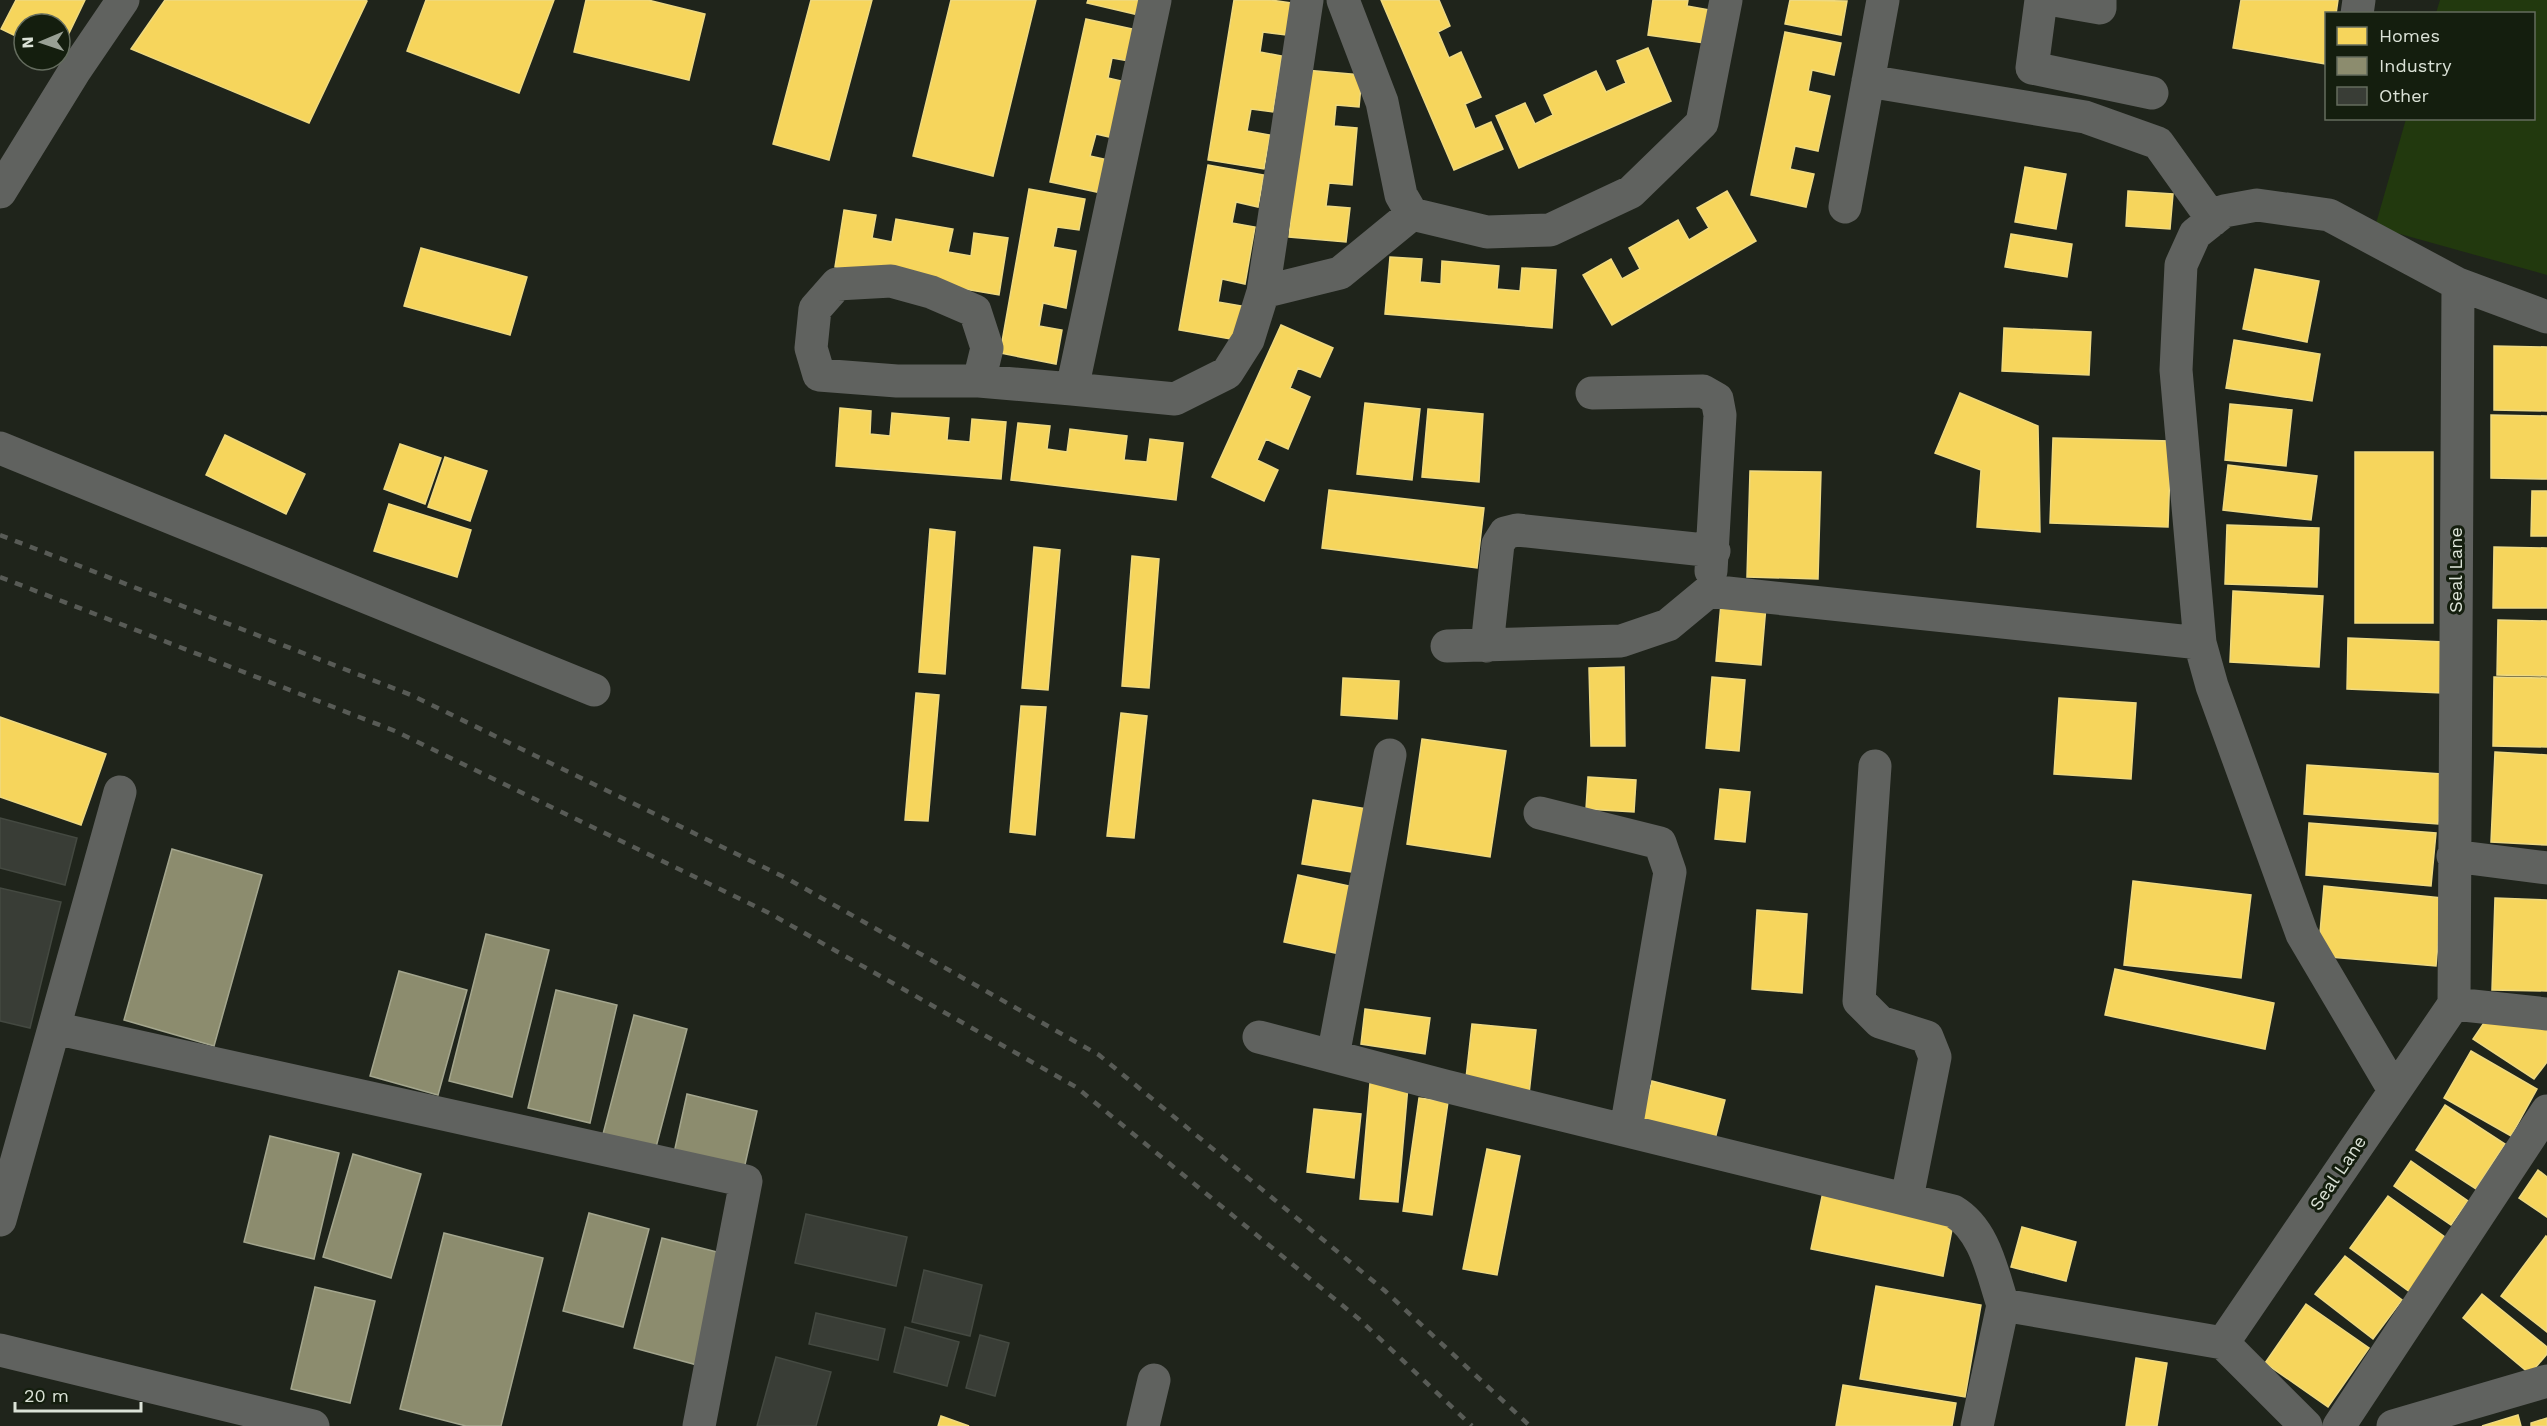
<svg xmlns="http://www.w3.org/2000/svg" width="2547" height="1426" viewBox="0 0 2547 1426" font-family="'Work Sans',sans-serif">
	<rect width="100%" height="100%" fill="#1f241b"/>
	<path fill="#22390e" d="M2440,0H2547V275L2375,227L2406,119L2534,118V14L2436,13Z"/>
	<path fill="#f6d55c" stroke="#eed981" stroke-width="1.5" d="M16,0H85L60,52V24H24V40L1,29Z
		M165,0H365L367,1L309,123L131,49Z
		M426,0H554L519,93L407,51Z
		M586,0H648L705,14L689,80L574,52Z
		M811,0H872L829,160L773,144Z
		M951,0H1036L993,176L913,156Z
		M1088,0H1146L1143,16L1087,3Z
		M1234,0H1271L1291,3L1286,35L1263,32L1260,52L1282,56L1273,112L1251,109L1247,131L1270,135L1264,169L1208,160Z
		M1381,0H1439L1450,26L1438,32L1449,58L1461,52L1481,97L1465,104L1475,129L1491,122L1503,149L1454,170Z
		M1653,0H1688L1687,6L1710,10L1704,43L1648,35Z
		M1790,0L1847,1L1841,35L1785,24Z
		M2241,0H2338L2336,14H2326V64L2233,48Z
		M1086,19L1142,31L1134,62L1112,58L1108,78L1130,83L1118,139L1096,134L1090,156L1113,161L1106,194L1050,182Z
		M1785,32L1841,43L1834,75L1812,70L1808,91L1830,96L1818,151L1795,146L1790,169L1814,174L1806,207L1751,195Z
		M1648,48L1671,101L1519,168L1496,116L1525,103L1535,124L1553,115L1544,95L1596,71L1606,92L1626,83L1617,61Z
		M1305,70L1362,75L1359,107L1336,105L1334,126L1357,128L1352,185L1329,183L1326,206L1350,208L1346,242L1289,237Z
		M1208,165L1264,175L1258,207L1236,202L1232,223L1255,227L1245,284L1222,279L1218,302L1242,306L1236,340L1179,330Z
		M2025,167L2066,174L2056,229L2015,222Z
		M1029,189L1085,199L1079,230L1057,227L1053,247L1076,251L1066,308L1043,303L1039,326L1062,330L1056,364L1000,353Z
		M1727,191L1756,241L1612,325L1583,275L1611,259L1622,279L1640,269L1629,248L1678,220L1689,240L1709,228L1697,208Z
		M2128,191L2173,194L2170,229L2126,226Z
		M844,210L876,215L872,238L892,242L896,219L953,229L948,252L971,256L974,233L1008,238L999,295L835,267Z
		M2011,234L2072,244L2067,277L2005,267Z
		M421,248L527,277L510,335L404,306Z
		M1390,257L1422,259L1420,282L1441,284L1442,261L1499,266L1497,289L1520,291L1522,268L1556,270L1552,328L1385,314Z
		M2255,269L2319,281L2307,342L2243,329Z
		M1281,325L1333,348L1320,377L1298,368L1290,388L1310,397L1288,449L1266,439L1257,460L1278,470L1264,501L1212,477Z
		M2004,328L2091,332L2089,375L2002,371Z
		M2234,340L2320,354L2312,401L2226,388Z
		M2494,346L2547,347V411L2494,410Z
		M1960,393L2038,426L2040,532L1977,527L1981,470L1935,453Z
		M1365,403L1420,409L1412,480L1357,474Z
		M2230,404L2292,410L2286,466L2225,460Z
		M840,408L871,411L870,434L890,436L892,413L949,418L947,440L970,442L972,419L1006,422L1001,479L836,466Z
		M1428,409L1483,414L1479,482L1422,477Z
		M2491,415L2547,416V479L2491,478Z
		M1018,423L1050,426L1047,449L1067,452L1070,429L1127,436L1124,460L1147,462L1150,439L1183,443L1176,500L1011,480Z
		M225,435L305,474L286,514L206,475Z
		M2053,438L2171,441L2168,527L2050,523Z
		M400,444L441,458L425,504L384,489Z
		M2355,452H2433V623H2355Z
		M445,457L487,471L470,521L428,507Z
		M2228,465L2317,476L2311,520L2223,510Z
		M1750,471L1821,472L1818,579L1747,577Z
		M1329,490L1484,508L1477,568L1322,548Z
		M2532,491H2547V536H2531Z
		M389,504L471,530L457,577L374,551Z
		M2227,525L2319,528L2317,587L2225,584Z
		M930,529L955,532L945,674L919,672Z
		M1034,547L1060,550L1048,690L1022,688Z
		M2494,547L2547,548V608H2493Z
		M1132,556L1159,559L1149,688L1122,686Z
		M2233,591L2323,596L2319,667L2230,662Z
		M1721,603L1766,606L1761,665L1716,661Z
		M2498,620L2547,621V676L2497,675Z
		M2348,638L2445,642L2443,693L2347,689Z
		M1624,667L1625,746H1591L1589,668Z
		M1712,677L1745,680L1739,751L1706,748Z
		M2494,677L2547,678V747L2493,746Z
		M1343,678L1399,681L1397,719L1341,715Z
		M916,693L939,695L928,821L905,820Z
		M2059,698L2136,703L2131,779L2054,774Z
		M1021,706L1046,707L1035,835L1010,832Z
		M1121,713L1147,716L1134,838L1107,836Z
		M0,717L106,754L81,825L0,797Z
		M1422,739L1506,751L1490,857L1407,844Z
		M2495,752L2547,755V845L2491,842Z
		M2307,765L2442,774L2438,824L2304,814Z
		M1588,777L1636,780L1634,812L1586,809Z
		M1720,789L1750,792L1745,842L1715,839Z
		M1313,800L1368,809L1357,873L1302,864Z
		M2309,823L2436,833L2431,886L2306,875Z
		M1298,875L1354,887L1340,954L1284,942Z
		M2133,881L2251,895L2241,978L2124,965Z
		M2324,886L2442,898L2436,966L2318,956Z
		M2495,898L2547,900V991L2492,990Z
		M1757,910L1807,914L1802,993L1752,989Z
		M2115,969L2274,1003L2265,1049L2105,1015Z
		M1365,1009L1430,1018L1425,1054L1361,1044Z
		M2492,1011L2547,1022V1062L2534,1079L2473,1039Z
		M1472,1024L1536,1030L1529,1094L1465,1087Z
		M2471,1051L2537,1089L2511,1136L2444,1098Z
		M1652,1081L1725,1100L1714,1143L1641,1123Z
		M1370,1083L1408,1086L1398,1202L1360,1199Z
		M1419,1098L1448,1102L1432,1215L1403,1211Z
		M2445,1105L2505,1144L2476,1189L2416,1150Z
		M1314,1109L1361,1114L1354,1178L1307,1172Z
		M1487,1149L1520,1156L1497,1275L1463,1269Z
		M2411,1161L2468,1201L2451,1225L2394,1186Z
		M2538,1170L2547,1177V1217L2519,1198Z
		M1823,1192L1954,1219L1943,1276L1811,1249Z
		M2388,1196L2456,1245L2418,1298L2350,1248Z
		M2022,1227L2076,1242L2066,1281L2011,1267Z
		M2546,1236L2547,1237V1332L2501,1296Z
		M2345,1256L2402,1300L2373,1339L2315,1294Z
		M1876,1286L1981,1305L1965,1397L1860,1379Z
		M2482,1294L2547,1347V1354L2530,1374L2463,1318Z
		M2306,1304L2369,1348L2328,1407L2265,1363Z
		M2136,1358L2167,1363L2157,1426H2126Z
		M1843,1385L1956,1403L1952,1426H1836Z
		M2518,1415L2521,1426H2482Z
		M941,1416L969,1426H938Z
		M2547,1418V1426H2531V1423Z"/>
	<path fill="#8c8c6e" stroke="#a4a68e" stroke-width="1.5" d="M172,849L262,875L214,1046L124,1020Z
		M486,934L549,950L512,1097L449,1081Z
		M399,971L467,990L438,1095L370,1076Z
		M556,990L617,1005L590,1123L528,1108Z
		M634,1015L687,1029L655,1151L602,1138Z
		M687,1094L757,1111L744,1169L674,1153Z
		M270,1136L339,1153L314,1259L244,1242Z
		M353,1154L421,1174L391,1278L323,1257Z
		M589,1213L649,1229L623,1327L563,1311Z
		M444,1233L543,1258L501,1426H466L400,1409Z
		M662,1238L725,1254L697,1365L634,1348Z
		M315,1287L375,1301L350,1403L291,1389Z"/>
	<path fill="#393d36" stroke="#444941" stroke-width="1.5" d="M0,818L77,838L65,885L0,868Z
		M0,888L61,902L30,1028L0,1021Z
		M806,1214L907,1237L896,1286L795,1263Z
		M924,1270L982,1285L970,1336L912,1322Z
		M816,1313L885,1329L878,1360L809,1344Z
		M905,1327L959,1342L947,1386L894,1372Z
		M980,1335L1009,1343L995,1396L966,1388Z
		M776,1357L831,1372L816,1426H757Z"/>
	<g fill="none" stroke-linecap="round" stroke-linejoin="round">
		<path stroke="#60625f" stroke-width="33" d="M1343,0L1382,102L1401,195L1412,214L1487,232L1550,230L1631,192L1702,123L1726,0
			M2041,0L2032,68L2152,93
			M2054,0L2100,8V0
			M2357,14L2359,0
			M1868,81L2085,117L2158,143L2213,220
			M0,192L74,72L123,0
			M1845,207L1883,0
			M1263,292L1340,273L1412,214
			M979,381L987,348L975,311L931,292L891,281L837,284L815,309L811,348L819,375L897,381H979L1072,389L1155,0
			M1072,389L1175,399L1227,373L1248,340L1263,292L1307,0
			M1592,393L1703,391L1717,399L1720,415L1711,571
			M0,448L594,690
			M1447,646L1621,641L1668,625L1709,591L2200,643
			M1487,646L1498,544L1505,533L1517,530L1714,551
			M1875,766L1859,1001L1880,1022L1927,1037L1935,1057L1907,1198
			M1540,813L1660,843L1670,872L1626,1129
			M2453,856L2547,868
			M2454,1004L2547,1014
			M54,1028L120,792
			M1259,1037L1445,1086L1953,1211C1985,1230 1992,1272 2003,1305
			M1333,1056L1390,755
			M2394,1090L2302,934L2212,686L2200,643L2176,370L2181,265L2195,234L2224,211L2257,205L2329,215L2458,284
			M0,1220L54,1028L746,1181L699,1426
			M2223,1343L2306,1426
			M0,1350L313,1426
			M1143,1426L1154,1380
			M1977,1426L2003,1305L2223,1343L2454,1004L2458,284L2547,317
			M2339,1426L2547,1111
			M2393,1426L2547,1381"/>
		<path stroke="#585b56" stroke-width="4.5" stroke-dasharray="8 8" stroke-linecap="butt" d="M0,535L411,695L788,879L1099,1055L1384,1290L1530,1426
			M0,577L395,731L769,913L1076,1087L1359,1319L1472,1426"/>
	</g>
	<g text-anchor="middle" stroke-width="6" stroke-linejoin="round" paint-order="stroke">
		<g font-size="18" fill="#dbe2d7" stroke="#141e0e">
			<text transform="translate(2456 570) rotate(-90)" y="6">Seal Lane</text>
			<text transform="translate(2338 1173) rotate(-56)" y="6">Seal Lane</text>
		</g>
	</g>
	<rect x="2325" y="12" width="210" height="108" fill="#141e0e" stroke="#646c5e" stroke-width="1.5"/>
	<rect x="2337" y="27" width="30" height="18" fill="#f6d55c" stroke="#646c5e" stroke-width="1.5"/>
	<text x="2379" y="42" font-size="18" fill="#dbe2d7">Homes</text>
	<rect x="2337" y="57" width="30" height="18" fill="#8c8c6e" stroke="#646c5e" stroke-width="1.5"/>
	<text x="2379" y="72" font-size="18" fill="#dbe2d7">Industry</text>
	<rect x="2337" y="87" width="30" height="18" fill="#393d36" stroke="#646c5e" stroke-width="1.5"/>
	<text x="2379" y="102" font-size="18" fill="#dbe2d7">Other</text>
	<g transform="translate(42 42) rotate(268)"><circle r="28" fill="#141e0e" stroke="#646c5e" stroke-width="1.5"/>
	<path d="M0-4.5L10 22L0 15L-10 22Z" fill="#99a095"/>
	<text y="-9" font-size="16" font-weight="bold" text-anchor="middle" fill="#dbe2d7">N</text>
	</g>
	<path d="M15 1402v9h126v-9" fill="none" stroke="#dbe2d7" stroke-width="3"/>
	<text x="24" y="1402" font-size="18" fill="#dbe2d7" stroke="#141e0e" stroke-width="4.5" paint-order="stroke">20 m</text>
</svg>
